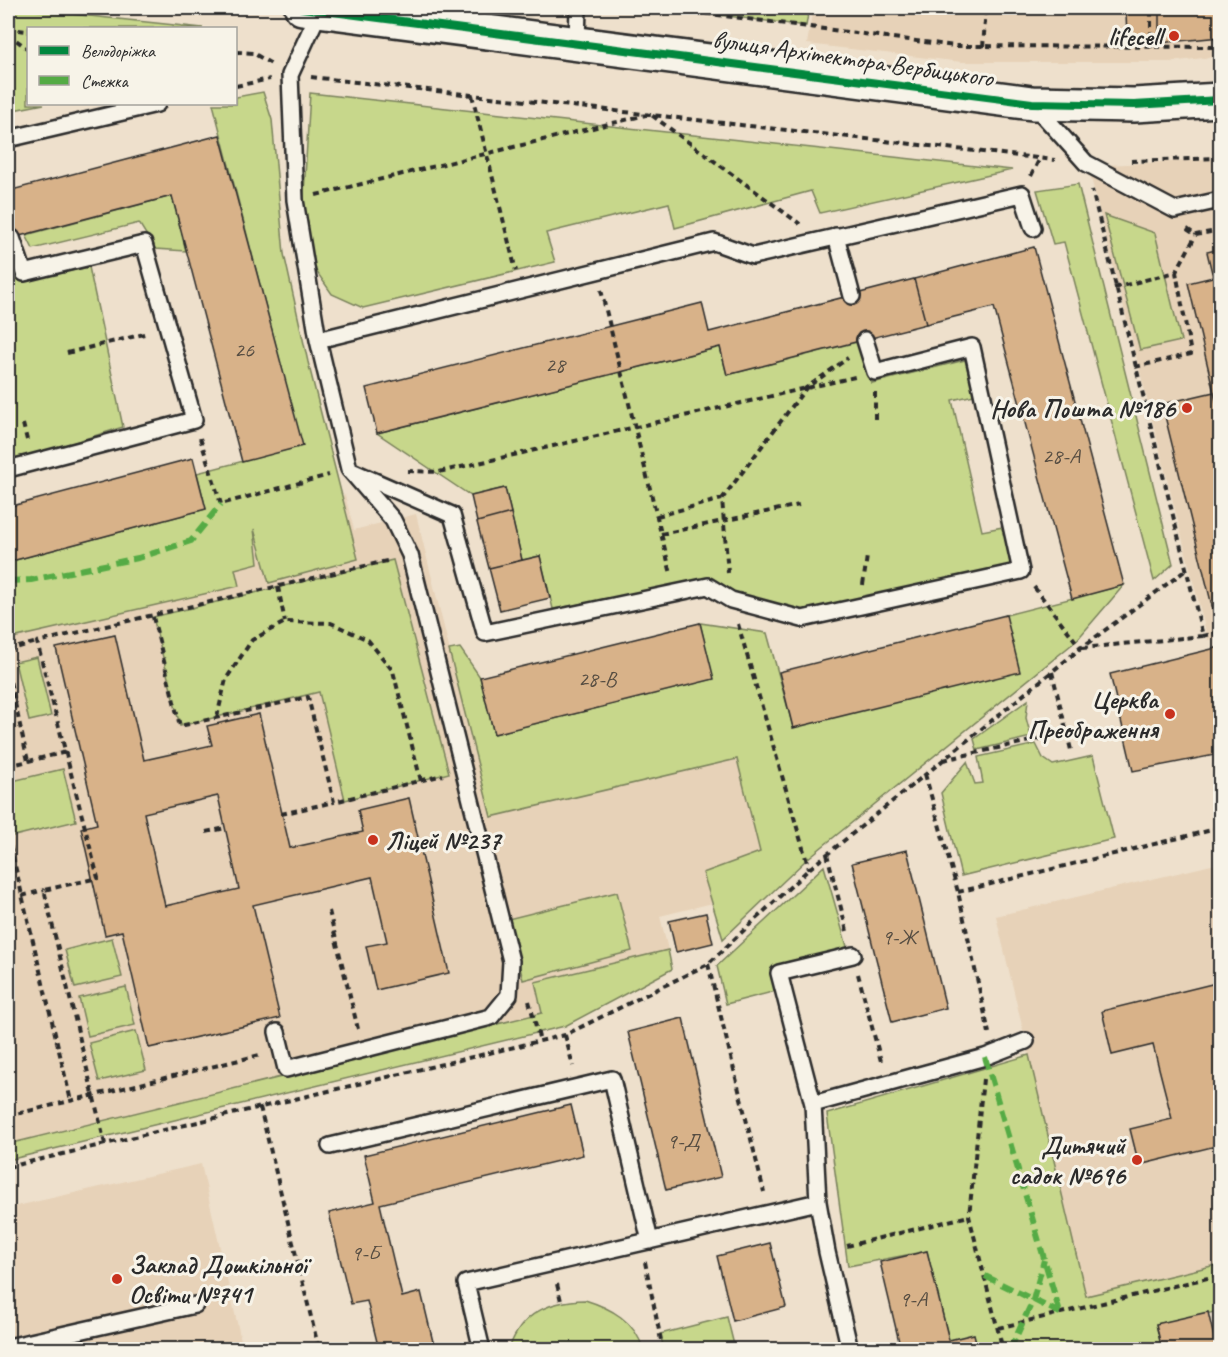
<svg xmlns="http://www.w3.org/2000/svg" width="1228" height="1357" viewBox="0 0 1228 1357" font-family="Caveat,sans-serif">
	<rect width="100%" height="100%" fill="#eee0cc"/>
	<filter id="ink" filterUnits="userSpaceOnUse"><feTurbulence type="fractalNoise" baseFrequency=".0167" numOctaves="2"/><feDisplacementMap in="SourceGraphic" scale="12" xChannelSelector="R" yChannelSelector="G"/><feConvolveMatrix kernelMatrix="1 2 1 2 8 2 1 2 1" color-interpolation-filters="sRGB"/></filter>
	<g filter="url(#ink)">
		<path fill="#e7d2b8" d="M813,8H1220V56L1170,62H962L807,44Z
			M1220,159V637L1208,640L1088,166Z
			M345,495L354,530L416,514L491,817L749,754L774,854L729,899L660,916L668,950L536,982L543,1013L8,1144V630L247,522Z
			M1220,863V1264L1086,1296L996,916Z
			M201,1164L243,1349H8V1208Z"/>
		<path fill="#c7d78b" stroke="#79815b" stroke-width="1.5" d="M8,8H14L203,28H28V104H44L8,111Z
			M664,8H809L806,26Z
			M263,92L272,120L284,254L308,362L358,559L269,583L254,529L258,563L235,569L239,586L8,639V562L206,509L197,473L302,446L213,104H236V97Z
			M310,93L1012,170L820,213L811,191L675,228L669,203L546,233L555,262L363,308L332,294L314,268L303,210Z
			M1078,184L1173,564L1154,581L1064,242L1053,244L1037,190Z
			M172,196L186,251L155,249L139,223L33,249L26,235Z
			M1104,215L1155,233L1181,341L1140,350Z
			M8,246L23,281L89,267L123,427L8,463Z
			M861,341L872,383L965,360L974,395L952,400L982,531L1003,527L1011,567L801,613L730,592L710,580L553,609L540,556L522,560L505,488L471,496L377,433L720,347L727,375Z
			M393,560L449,773L345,800L319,692L180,726L153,617Z
			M1124,585L1076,641L807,859L723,939L703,873L760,852L737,759L491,817L449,650L460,648L480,677L494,734L713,679L700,623L767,633L793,727L1006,615Z
			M37,657L51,716L29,721L15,662Z
			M1028,700L1026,718L1031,737L977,750L974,739Z
			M1036,744L1043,758L1053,765L1093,756L1114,839L961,876L941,793L967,762L975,784L983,783L978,757Z
			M63,769L76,821L14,836L8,808V782Z
			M824,866L848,950L774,970L776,991L726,1004L717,966Z
			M617,892L632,951L523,980L508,919Z
			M112,938L122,977L75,988L65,950Z
			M668,950L672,969L565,1026L8,1160V1144L542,1013L535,982Z
			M126,987L135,1025L88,1036L79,998Z
			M136,1031L146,1070L99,1081L89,1043Z
			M1029,1055L1086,1296L1220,1264V1311L1156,1324L1162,1349L978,1350L949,1340L927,1251L848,1266L827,1114Z
			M585,1300C611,1308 635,1321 643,1349H509C521,1313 549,1301 585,1300Z
			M727,1317L735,1349H664L660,1334Z"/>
		<path fill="#d8b289" stroke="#2b2b2b" stroke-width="1.5" fill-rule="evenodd" d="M1159,8H1220V37L1159,43Z
			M1159,12V37H1127L1126,13Z
			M220,135L303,446L242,462L172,196L8,239V191Z
			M1034,247L1124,585L1072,599L994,307L926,324L914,279Z
			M1220,249V418L1188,283L1213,277L1207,252Z
			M914,279L926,324L727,375L720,347L377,433L366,388L702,303L709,332Z
			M1214,392L1220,418V613L1214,614L1162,404Z
			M193,458L206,509L8,562V507Z
			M505,488L511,513L477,522L471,496Z
			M511,513L522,560L489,568L477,522Z
			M540,556L550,598L500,610L489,568Z
			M1220,613V621L1216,623L1214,614Z
			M1006,615L1020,672L793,728L779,672Z
			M700,623L714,679L494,734L480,677Z
			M115,635L144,760L212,745L207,726L259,714L290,848L363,832L358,810L409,798L449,973L376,990L366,946L387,942L372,877L253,905L280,1018L149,1048L122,931L105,935L81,828L97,824L56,648ZM218,796L239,889L165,906L144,813Z
			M1220,647V754L1133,771L1110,674Z
			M907,850L946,1008L892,1022L852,863Z
			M706,913L713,943L676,952L669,921Z
			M1220,982V1030L1216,1031L1220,1048V1145L1139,1165L1130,1129L1172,1119L1153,1045L1112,1055L1102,1011Z
			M683,1018L721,1177L666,1190L628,1032Z
			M571,1105L583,1155L380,1204L402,1297L421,1292L435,1350H379L367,1301L351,1304L329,1213L375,1202L364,1155Z
			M770,1243L786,1307L733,1321L717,1256Z
			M927,1251L949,1340L974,1334L978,1350H924L923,1347L901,1350L880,1262Z
			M1208,1312L1217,1350H1162L1156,1324Z
			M155,1345L156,1350H138Z"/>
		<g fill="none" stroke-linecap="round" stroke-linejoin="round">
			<g stroke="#2b2b2b" stroke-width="20">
				<path id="service" d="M577,42L578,8
					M1034,105L1086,163L1175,210L1220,200
					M8,139L157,104
					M836,236L852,296
					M318,340L714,242L753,256L1022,194L1033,228
					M8,469L194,420L144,244L24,273L12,238
					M354,472L452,515L485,633L708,586L731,600L802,619L1021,571L972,347L875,372L865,340
					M277,1032L286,1069L491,1017L509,995L511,961L410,555L393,520L349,469L318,340L295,200L290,75L320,10
					M813,1104L985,1057L1026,1041
					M330,1146L612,1079L650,1241
					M818,1202L813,1104L779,973L853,955
					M8,1347L195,1305
					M482,1350L466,1283L818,1202L827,1252L850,1350"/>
			</g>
			<g stroke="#2b2b2b" stroke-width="38">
				<path id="tertiary" d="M302,8L1032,103L1134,105L1220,100"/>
			</g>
			<path stroke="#2b2b2b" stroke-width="4" stroke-dasharray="6 4.5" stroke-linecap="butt" d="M664,8L955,46L1220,47
				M8,29L28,31
				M8,34L28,49
				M983,47L986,8
				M1151,48V8
				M236,52L253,53L273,65
				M311,77L1055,160
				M236,86L270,79
				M472,95L516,271
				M1131,161L1220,158
				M1031,176L1040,158
				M316,195L650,114L800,224
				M1187,229L1196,235
				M1114,288L1176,272L1196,235L1220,230
				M601,290L671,574
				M67,353L148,333
				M1135,367L1191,354L1176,272
				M875,392V422
				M23,424L28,444
				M200,438L221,504L329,475
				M408,471L439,472L855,377
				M657,516L722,499
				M661,534L799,505
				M728,573L722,499L806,388L848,358
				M863,585L867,556
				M278,587L285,622
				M1034,587L1081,648
				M153,617L180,726L308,697L334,802L443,775
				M738,624L809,869
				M1203,636L1220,632
				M1082,648L1203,636L1092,190
				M8,650L37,642
				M8,672L28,761
				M1052,672L1071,750
				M217,717L226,679L252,640L285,622L331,623L368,640L393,671L421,781
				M943,760L1067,733
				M8,766L66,752
				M925,774L958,892L989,1033
				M281,814L334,802
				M206,832L226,828
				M8,836L71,1101
				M827,854L848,935
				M958,892L1220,828
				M22,896L44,890
				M329,911L358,1029
				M708,964L764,1192
				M858,974L882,1065
				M529,1001L540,1041
				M565,1035L573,1066
				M983,1079L969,1216L1003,1350
				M260,1107L319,1350
				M8,1116L260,1055
				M105,1144L44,890L98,878L37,642L391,560
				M8,1167L565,1035L708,964L809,869L1081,648L1186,570
				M847,1246L969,1216
				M645,1262L663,1350
				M557,1284L561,1301
				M998,1328L1220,1275"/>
			<use href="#service" stroke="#f7f3e8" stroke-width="15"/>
			<use href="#tertiary" stroke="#f7f3e8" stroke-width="33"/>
			<path stroke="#54ab44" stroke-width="6" stroke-dasharray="12 6" stroke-linecap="butt" d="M8,581L31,580L138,558L191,541L221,504
				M985,1057L1060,1313
				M985,1276L1060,1313
				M1010,1350L1033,1300L1044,1260"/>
			<g stroke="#f7f3e8" stroke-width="11">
				<path id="cycleway" d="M302,8L1032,103L1134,105L1220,100"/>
			</g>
			<use href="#cycleway" stroke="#00873e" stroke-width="8"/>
		</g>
	</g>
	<g fill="#c8321e" stroke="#f7f3e8" stroke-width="2">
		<circle cx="1174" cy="36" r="6"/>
		<circle cx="1187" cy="408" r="6"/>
		<circle cx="1170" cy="714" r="6"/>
		<circle cx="373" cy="840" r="6"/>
		<circle cx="1137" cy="1160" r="6"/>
		<circle cx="117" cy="1279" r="6"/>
	</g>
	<g text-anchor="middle" stroke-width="6" stroke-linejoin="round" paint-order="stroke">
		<g font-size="22" fill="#564d42">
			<text x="244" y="357">26</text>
			<text x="555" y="372">28</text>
			<text x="1061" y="463">28-А</text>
			<text x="597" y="686">28-В</text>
			<text x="899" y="944">9-Ж</text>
			<text x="683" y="1148">9-Д</text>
			<text x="365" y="1260">9-Б</text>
			<text x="913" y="1306">9-А</text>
		</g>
		<g font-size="26" font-weight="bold" fill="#2b2b2b" stroke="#f7f3e8" text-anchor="end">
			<text x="1162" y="45">lifecell</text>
			<text x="1175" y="417">Нова Пошта №186</text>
			<text x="1158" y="708">Церква<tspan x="1158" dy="30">Преображення</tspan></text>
			<text x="385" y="849" text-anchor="start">Ліцей №237</text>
			<text x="1125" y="1154">Дитячий<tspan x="1125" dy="30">садок №696</tspan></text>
			<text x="129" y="1273" text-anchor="start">Заклад Дошкільної<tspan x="129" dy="30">Освіти №741</tspan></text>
		</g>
		<g font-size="26" fill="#2b2b2b" stroke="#f7f3e8">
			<text transform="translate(853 58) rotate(8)" y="9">вулиця Архітектора Вербицького</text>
		</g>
	</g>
	<rect width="1228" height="1357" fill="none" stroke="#f7f3e8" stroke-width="30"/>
	<rect x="15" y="15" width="1198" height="1327" fill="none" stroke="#2b2b2b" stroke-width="2" filter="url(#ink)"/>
	<rect x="27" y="27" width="210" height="78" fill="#f7f3e8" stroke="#a5a39c" stroke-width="1.5"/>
	<rect x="39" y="46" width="30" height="9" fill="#00873e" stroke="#a5a39c" stroke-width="1.5"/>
	<text x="81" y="57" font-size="18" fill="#2b2b2b">Велодоріжка</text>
	<rect x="39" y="76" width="30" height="9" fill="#54ab44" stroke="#a5a39c" stroke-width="1.5"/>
	<text x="81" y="87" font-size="18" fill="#2b2b2b">Стежка</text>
</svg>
